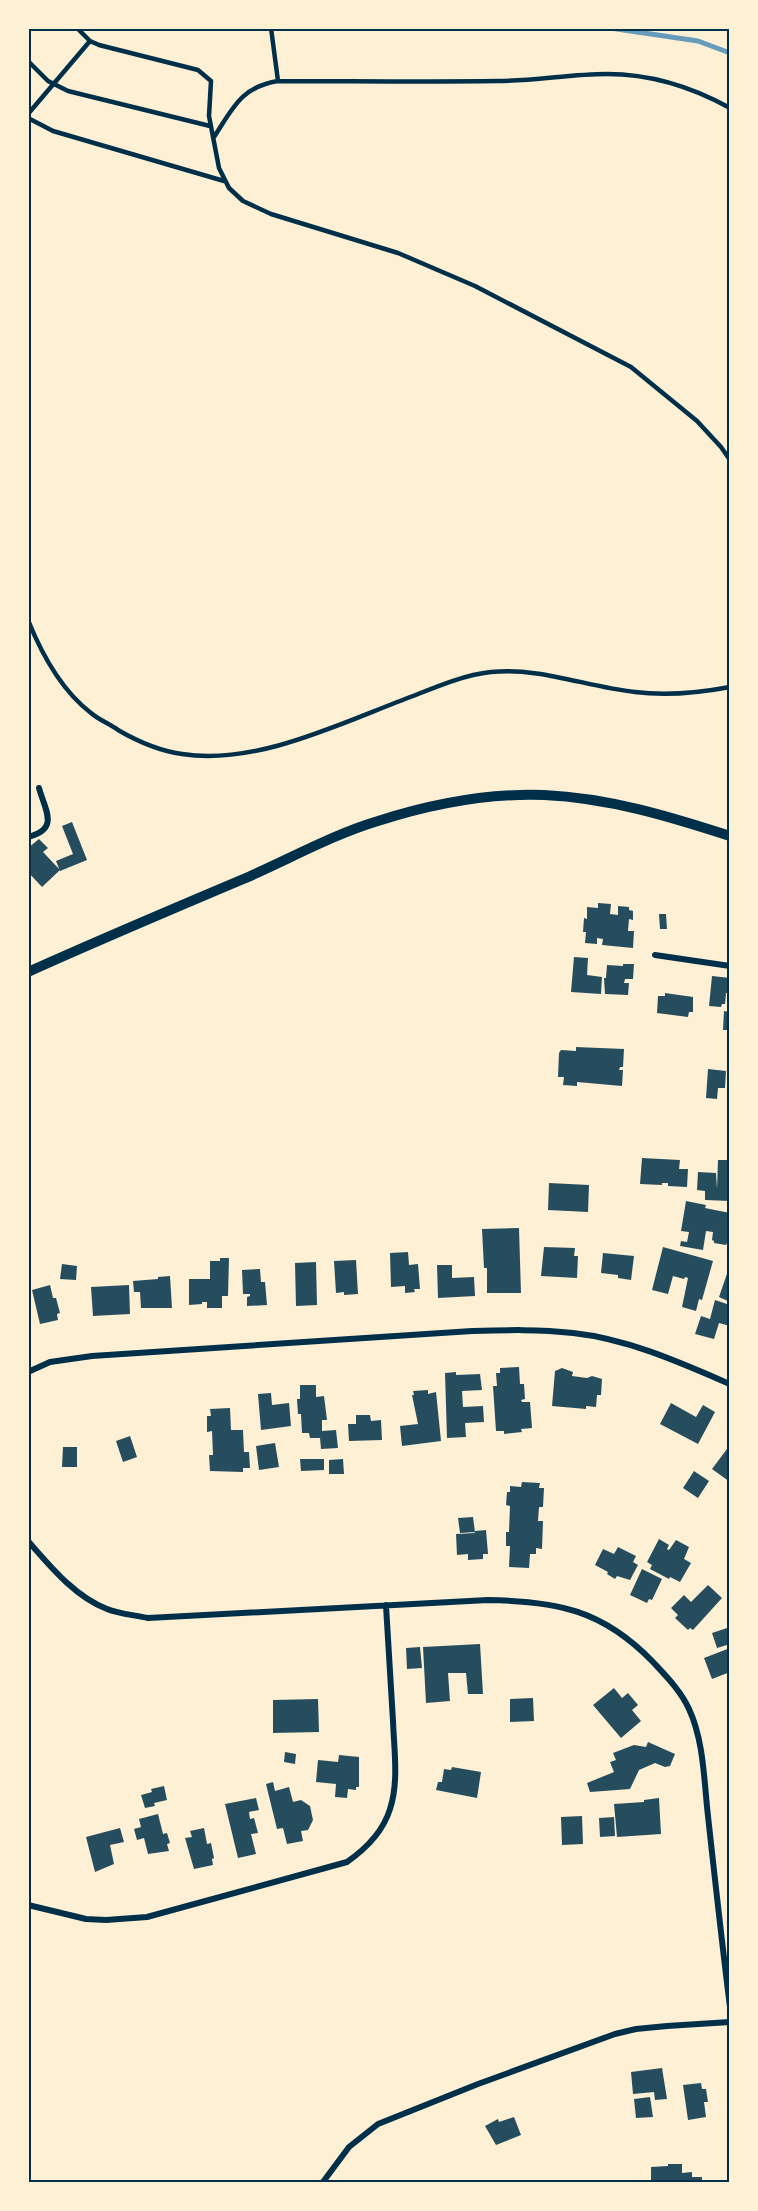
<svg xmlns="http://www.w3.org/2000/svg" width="758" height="2211" viewBox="0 0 758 2211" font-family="'Alegreya Sans',sans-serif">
	<rect width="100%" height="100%" fill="#fdf0d5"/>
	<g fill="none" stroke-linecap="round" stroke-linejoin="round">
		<path stroke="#669bbc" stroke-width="5" d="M610,28L698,41L730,53"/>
	</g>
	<path fill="#264d5e" d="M72,822L87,860L60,871L56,861L73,854L62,826Z
		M39,839L48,848L43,852L60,870L42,887L28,872V848Z
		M598,903L611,904L610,914L618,915V906L629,907V910L633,911V920L629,919L628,931H634L633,948L602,945L603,939L597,938V944L585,943L586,932H583L584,918L587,919V907L598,908Z
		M659,914H666L667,929H660Z
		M574,957L588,958L587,975L602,977L601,994L571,992Z
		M623,964H634L633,979H625L624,983H629L628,995L605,994L604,978H606L607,965L623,966Z
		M712,976L730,978L729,993H726L725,1004H722L721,1007L709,1006Z
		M665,993L693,997V1012H689L688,1017L657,1013L658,996H665Z
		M724,1011L730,1012V1030H723Z
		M576,1047L624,1049L623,1067H620L619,1070H623L622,1086L577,1082V1086L563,1085L564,1077H558L559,1053L561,1050L576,1051Z
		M708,1069L726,1071L725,1088H718L717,1099L706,1098Z
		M642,1158L680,1160L679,1169H688L687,1187L668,1186V1183H662V1185L640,1184Z
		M718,1160H730V1201L705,1200V1191L697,1190L698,1172L716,1173L717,1189Z
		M549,1183L589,1185L588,1212L548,1210Z
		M686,1201L706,1205L705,1208L730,1213V1244L727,1243L726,1245L714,1243V1241L712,1240L713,1232L706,1231L703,1250L680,1246L681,1241L687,1242L689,1232L681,1231Z
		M519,1228L521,1293H487V1268H484L482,1229Z
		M544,1247L575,1248L574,1256H578L577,1278L541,1276Z
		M663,1247L713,1261L702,1300L699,1299L696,1311L682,1307L688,1278L685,1277L684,1279L673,1276L668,1294L652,1290Z
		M408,1252L409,1265L418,1264L420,1289H414L415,1292L405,1293V1286L391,1287L390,1253Z
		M603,1253L634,1256L631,1280L618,1278V1275L601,1273Z
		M220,1258H229L228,1296H222V1308H207V1302H202V1304L189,1305V1279H210V1261H220Z
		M356,1260L358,1294L344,1295V1292L336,1293L334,1261Z
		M316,1262L317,1305L296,1306L295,1263Z
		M62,1264L77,1266L76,1280L60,1279Z
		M437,1265H452V1278L474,1277L475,1296L438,1298Z
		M730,1265V1302L719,1297Z
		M260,1269L261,1282H265L267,1305L247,1306V1297L250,1296V1294H243L242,1270Z
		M170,1276L172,1308H141L140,1292H134L133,1281L158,1279V1277Z
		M50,1285L53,1298H56L60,1313L57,1314L58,1320L40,1324L32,1290Z
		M129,1285L130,1314L93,1316L91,1287Z
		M715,1300L730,1305V1326L719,1323L714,1339L695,1334L701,1316L710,1319Z
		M519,1367L520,1384H524L525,1399L521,1400L522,1402H530L532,1428L521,1429L522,1432L504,1434V1431H496L493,1386H497L496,1373H500V1368Z
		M562,1368L573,1372L572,1376L587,1378L592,1376L602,1379L601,1395H597L596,1407L586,1406V1409L552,1406L555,1371Z
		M456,1372V1375L480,1374L482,1390L462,1391L463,1407L483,1406L484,1422L465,1423L466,1437L447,1438L445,1373Z
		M300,1385H316V1397L324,1396L327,1420H322V1431L336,1430L338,1448L321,1449L320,1438H310L309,1433H302L301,1414H298L297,1399H300Z
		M428,1390V1394L436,1392L441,1441L402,1446L400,1426L418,1424L412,1395H414L413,1391Z
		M271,1393L272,1405L289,1403L291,1426L261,1430L258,1394Z
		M671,1403L696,1417L703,1405L715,1412L698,1444L660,1424Z
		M230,1408L231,1430H243L244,1452H249L250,1468H243V1472L210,1471L209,1455H213L212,1431L207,1432V1416H211L210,1409Z
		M356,1415H370L371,1421L381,1420L382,1440L349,1441L348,1424H356Z
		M130,1436L137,1457L123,1462L116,1441Z
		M275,1443L279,1467L259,1470L256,1446Z
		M730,1445V1482L712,1469Z
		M63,1447H77V1467H62Z
		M300,1459H324V1470L301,1471Z
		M343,1459L344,1474H329V1460Z
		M694,1471L709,1481L698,1498L683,1488Z
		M522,1482L540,1483L539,1488H544L543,1507H539L538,1521H543L542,1549L536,1548V1554H530L529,1568L509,1567L510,1546H506V1532H509L510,1506L506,1505L507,1492H510V1486L521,1487Z
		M473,1517L475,1532L460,1533L458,1518Z
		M486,1530L488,1554H483V1559L468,1560V1554L457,1555L456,1534L475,1533V1531Z
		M659,1539L669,1545L667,1549L669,1550L676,1540L689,1547L684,1559L691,1563L680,1582L670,1577L669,1579L650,1569L652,1565L647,1562Z
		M618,1547L636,1556L633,1562L638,1565L630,1580L617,1576L615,1579L607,1574L608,1572L595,1565L603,1549L614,1554Z
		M642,1569L662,1579L652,1600L649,1599L647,1603L630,1595Z
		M708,1585L722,1598L693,1630L690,1628L688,1630L675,1618L678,1615L671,1608L684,1595L691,1602Z
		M730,1627V1644L717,1648L712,1633Z
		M480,1644L483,1694H468L466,1673H448L450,1701L426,1703L423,1647Z
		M420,1647L422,1668L407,1669L406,1648Z
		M730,1648V1672L712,1679L704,1658Z
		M614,1688L622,1698L628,1693L638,1705L632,1710L641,1721L621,1738L593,1705Z
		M533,1698L534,1721L510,1722V1699Z
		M318,1699L319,1732L273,1733V1700Z
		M648,1742L675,1754L670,1766L665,1767L655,1763L639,1770L630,1789L590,1792L587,1783L614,1772L610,1762L616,1760L613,1753L634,1745L646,1747Z
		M285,1752L296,1754L295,1764L284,1762Z
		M339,1755L359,1757V1787H356V1790L348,1789L347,1798L335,1797L336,1784L316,1782L318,1760L338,1762Z
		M452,1767L481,1772L477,1798L436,1790L438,1782H442L444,1769L451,1770Z
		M273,1782L275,1791L289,1787L293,1802L301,1800L310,1806L313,1820L308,1830L301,1831L303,1841L287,1844L283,1828L277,1829L266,1784Z
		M164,1786L167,1800L154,1803L155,1806L145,1808L141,1795L152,1792L151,1789Z
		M256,1798L259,1810L249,1812L250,1819L254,1818L258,1833L251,1834L256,1854L238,1858L225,1804Z
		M659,1798L661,1834L617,1837L614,1804L644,1802V1800Z
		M158,1814L163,1834L167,1833L170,1843L167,1844L169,1851L148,1854L144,1838L137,1840L134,1829L141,1827L139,1819Z
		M582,1816L583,1844L562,1845L561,1817Z
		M614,1817L615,1836L600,1837L599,1818Z
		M120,1828L124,1842L110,1845L114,1864L95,1872L86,1837Z
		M204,1828L207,1844L211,1843L214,1858L212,1859L213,1865L194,1869L185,1838L192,1837L190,1831Z
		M662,2068L667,2099L655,2100L654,2092L633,2094L631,2072Z
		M701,2083L702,2089H706L708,2102H704L706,2117L688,2120L683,2085Z
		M650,2097L653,2117L636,2118L634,2099Z
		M514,2117L521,2135L496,2145L485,2126L498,2119L499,2122Z
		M668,2164H682V2173L692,2172V2177H702V2182H651V2167L668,2166Z"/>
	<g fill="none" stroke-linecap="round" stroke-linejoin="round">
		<path stroke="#003049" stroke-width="4.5" d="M77,28L90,41L99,45L198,70L211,81L209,116L219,168L229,188L243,201L271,214L398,253L475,286L631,367L697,421L721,447L730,460
			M271,28L278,81
			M28,61L48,81L68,91L210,126
			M28,114L90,41
			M28,118L53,131L224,181
			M214,137C233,108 241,87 278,81C351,81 424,82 498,81C534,81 571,74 607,74C651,74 692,87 730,108
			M28,620C42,655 61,690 91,713C99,720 110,724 118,730C137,741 160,751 182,754C257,766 343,722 413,696C438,686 464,675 491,672C540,667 587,687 635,692C666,696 698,693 730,687"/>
		<path stroke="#003049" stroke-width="6" d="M28,837C60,829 45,810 39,788
			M655,955L730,966
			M28,1372L50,1362L92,1356L472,1331C506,1330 539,1329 573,1333C628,1339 679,1362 730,1384
			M28,1541C50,1566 75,1597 107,1609C119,1614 135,1615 148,1618L488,1600C557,1601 603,1610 653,1662C666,1676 681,1691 689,1709C704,1741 704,1782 708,1816C715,1880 722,1944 730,2007
			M28,1905L86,1919L106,1920L147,1917L347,1862C367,1848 383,1832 390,1809C399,1782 394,1749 393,1721C391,1683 388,1644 386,1605
			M323,2182L349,2147L378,2124L478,2084L615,2034L636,2029L667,2026L730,2022"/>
		<path stroke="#003049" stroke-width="10" d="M28,972C99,940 170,910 241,880C286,861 331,835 378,821C431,804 489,793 544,795C609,798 668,816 730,836"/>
	</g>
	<rect width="758" height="2211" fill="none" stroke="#fdf0d5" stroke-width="60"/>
	<rect x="30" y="30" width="698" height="2151" fill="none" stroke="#003049" stroke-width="2"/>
</svg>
